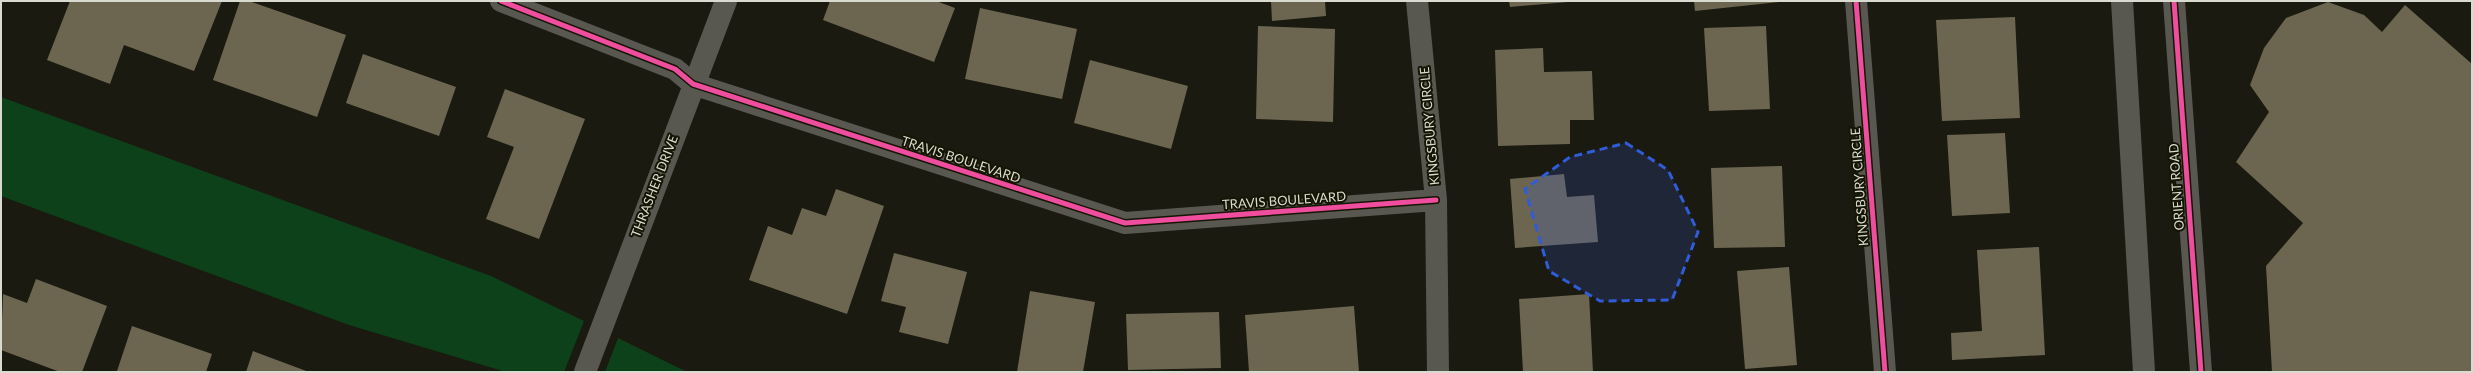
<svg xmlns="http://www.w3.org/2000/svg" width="2473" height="373" viewBox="0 0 2473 373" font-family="Lato,sans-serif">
	<rect width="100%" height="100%" fill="#1a1a10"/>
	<path fill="#0c411a" d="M1,97L491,276L584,321L564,372H506L349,325L1,196Z
		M618,338L687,372H605Z"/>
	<path fill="#6c6651" d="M70,1H222L194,71L124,45L110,84L47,60Z
		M240,1H249L346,35L317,117L213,80Z
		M830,1H936L955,8L934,62L823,20Z
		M1271,1H1325L1326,16L1272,21Z
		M1509,1H1568V2L1510,7Z
		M1694,1H1779V2L1695,11Z
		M2328,2L2364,15L2382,32L2405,5L2472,64V372H2272L2266,266L2303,223L2236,162L2269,112L2250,85L2264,48L2286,18Z
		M980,8L1077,29L1062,99L965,79Z
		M2015,17L2020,118L1942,121L1936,20Z
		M1258,26L1335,29L1333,122L1256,119Z
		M1766,26L1770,109L1709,111L1704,28Z
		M1543,48L1544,72L1592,71L1594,120H1570V144L1498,146L1495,50Z
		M363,54L456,87L439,136L346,103Z
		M1090,60L1188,86L1171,149L1074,123Z
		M505,89L585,119L539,239L486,219L514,147L487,137Z
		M2005,133L2010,213L1952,216L1947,135Z
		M1782,166L1785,247L1714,248L1711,168Z
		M1564,174L1567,197L1594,195L1598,242L1515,248L1510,179Z
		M836,189L884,206L847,314L749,280L768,226L792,235L802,208L826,216Z
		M2039,247L2045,355L1952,360L1951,333L1982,331L1977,250Z
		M894,253L967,272L948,344L899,332L906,307L881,301Z
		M1789,267L1797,365L1745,369L1737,271Z
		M36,279L107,306L82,372H60L1,350L3,294L27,303Z
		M1030,291L1095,302L1083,372H1017Z
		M1589,294L1593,372H1523L1519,299Z
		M1354,306L1359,372H1249L1245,315Z
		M1219,312L1221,368L1128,370L1126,314Z
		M132,326L212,354L206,372L117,371Z
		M253,351L309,372H246Z"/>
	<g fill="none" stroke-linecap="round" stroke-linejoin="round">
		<path stroke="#585851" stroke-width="22" d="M501,1L675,69L693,84L1125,223L1436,200
			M1417,1L1436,200L1438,372
			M1856,1L1885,372
			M2122,1L2144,372
			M2174,1L2201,372
			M585,372L726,1"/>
		<g stroke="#151504" stroke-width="8">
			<path id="cycleway" d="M501,1L675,69L693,84L1125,223L1436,200
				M1856,1L1885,372
				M2174,1L2201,372"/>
		</g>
		<use href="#cycleway" stroke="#ef4d9e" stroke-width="5"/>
	</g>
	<path fill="#305cd7" fill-opacity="0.2" stroke="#305cd7" stroke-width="3" stroke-dasharray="8 5" stroke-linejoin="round" d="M1626,143L1668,170L1698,232L1672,300L1600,301L1549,271L1525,189L1570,157Z"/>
	<g text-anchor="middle" stroke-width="4" stroke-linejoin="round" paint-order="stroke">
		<g font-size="13" fill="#dadbd0" stroke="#151504">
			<text transform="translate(1429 126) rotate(-95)" y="5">KINGSBURY CIRCLE</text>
			<text transform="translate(961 159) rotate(18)" y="5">TRAVIS BOULEVARD</text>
			<text transform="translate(654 186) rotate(-69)" y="5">THRASHER DRIVE</text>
			<text transform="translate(1859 187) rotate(-94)" y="5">KINGSBURY CIRCLE</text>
			<text transform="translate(2176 187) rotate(-94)" y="5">ORIENT ROAD</text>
			<text transform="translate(1284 200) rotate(-4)" y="5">TRAVIS BOULEVARD</text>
		</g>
	</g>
	<rect width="2473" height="373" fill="none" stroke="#dadbd0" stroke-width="4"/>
</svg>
